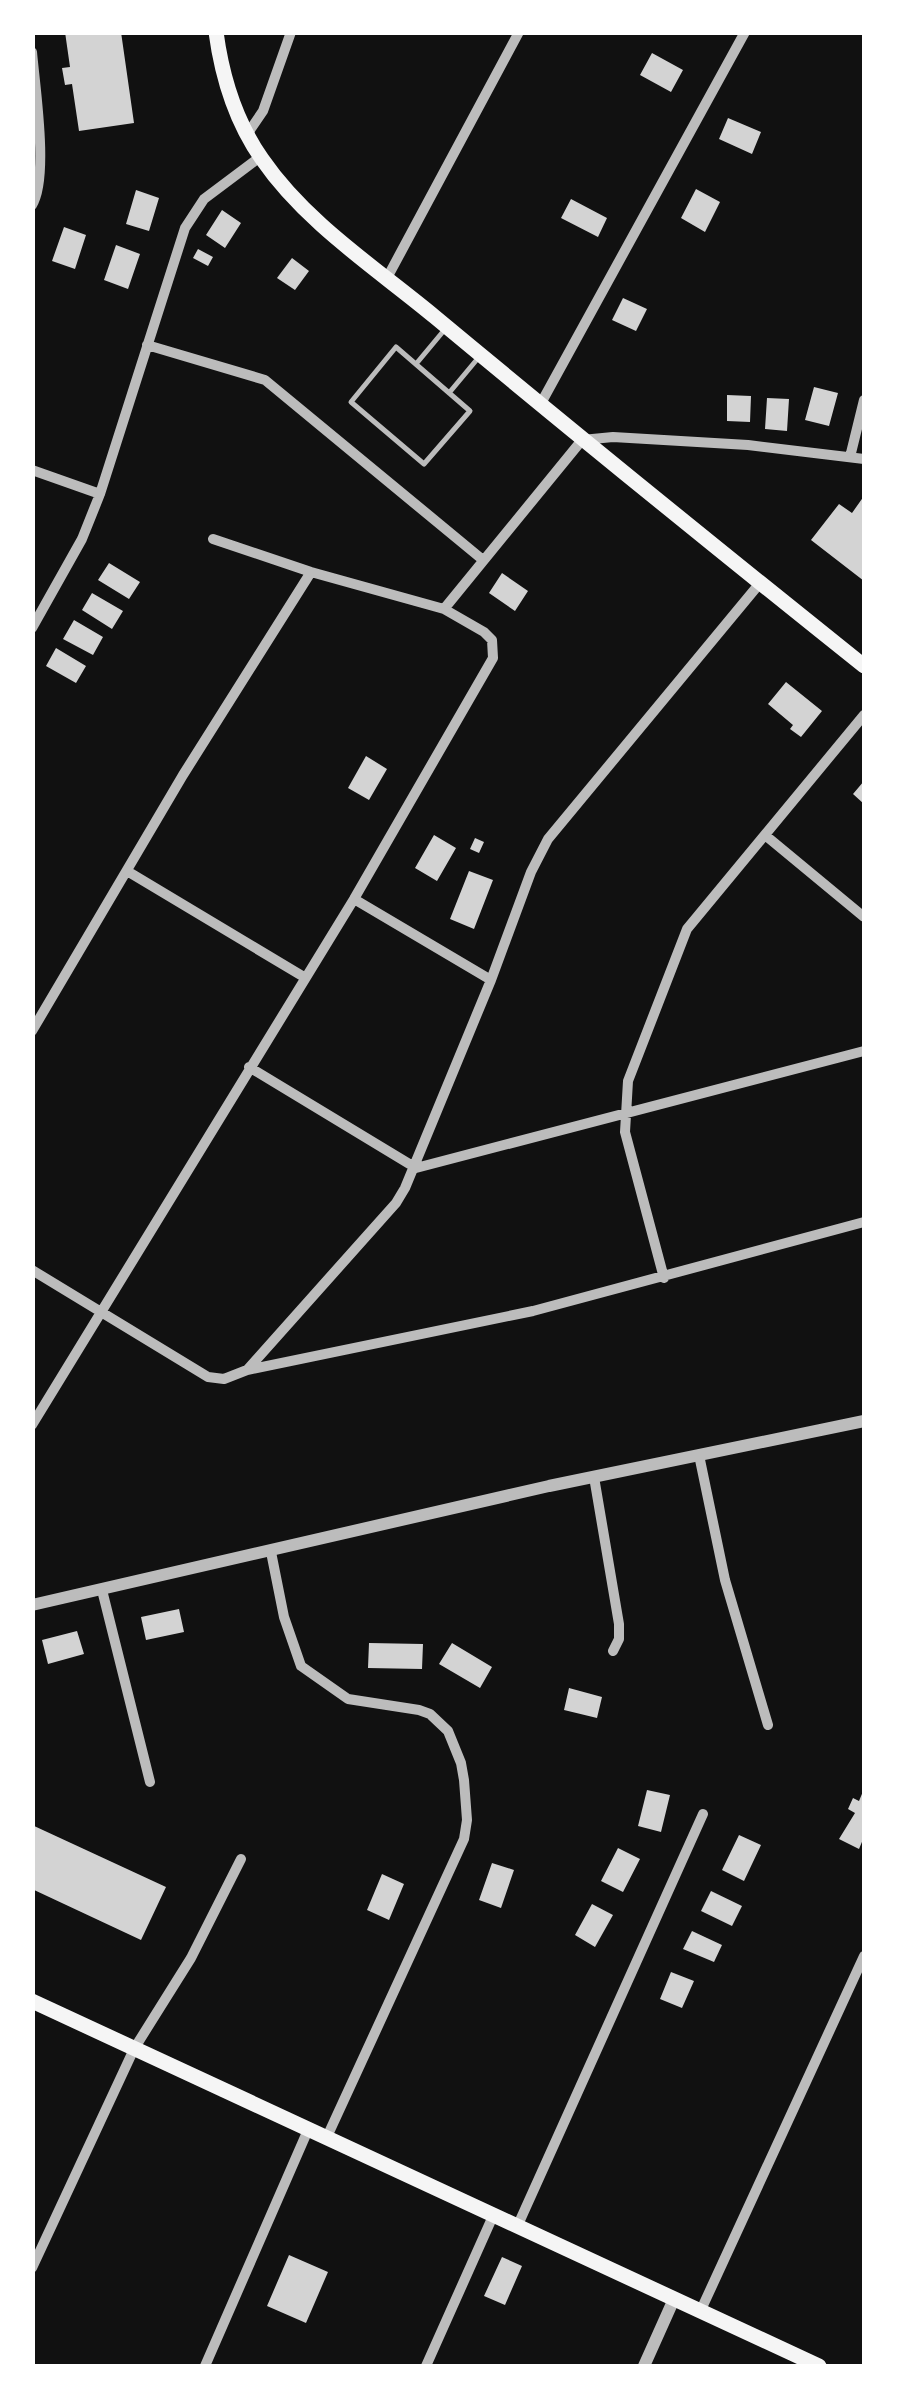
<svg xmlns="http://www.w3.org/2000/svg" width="897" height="2399" viewBox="0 0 897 2399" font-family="Cabin,sans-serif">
	<rect width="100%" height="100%" fill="#111"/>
	<path fill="#d3d3d3" d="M65,32H121L134,123L79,131L72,84L65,85L62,68L70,67Z
		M652,53L683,70L671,92L640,75Z
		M728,118L761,132L752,154L719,139Z
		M696,189L720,202L705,232L681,218Z
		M136,190L159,198L149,231L126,224Z
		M571,199L607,218L598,237L561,218Z
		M222,210L241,223L225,248L206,235Z
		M64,227L86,235L75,269L52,261Z
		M116,245L140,254L128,289L104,280Z
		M198,249L213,257L208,266L193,258Z
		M292,258L309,271L295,290L277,278Z
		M623,298L647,309L636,331L612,320Z
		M814,387L838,393L829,426L805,420Z
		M727,395L751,396L750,422L727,421Z
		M767,398L789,399L787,431L765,429Z
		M864,496V581L811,540L839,504L852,513Z
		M109,563L140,582L129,599L98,580Z
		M502,573L528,591L515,611L489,593Z
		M92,593L123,611L112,629L82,610Z
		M74,620L103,637L93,655L63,639Z
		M56,648L86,666L76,683L46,666Z
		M786,682L822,711L801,737L790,729L793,725L768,704Z
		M366,756L387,769L369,800L348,788Z
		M864,781V804L853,794Z
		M434,835L456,848L437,881L415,868Z
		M475,838L484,842L479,853L470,849Z
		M469,871L493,880L474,929L450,919Z
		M179,1609L184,1632L146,1640L141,1617Z
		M77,1631L84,1654L48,1664L42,1640Z
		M369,1643L423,1644L422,1669L368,1668Z
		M452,1643L492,1667L480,1688L439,1664Z
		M569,1688L602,1697L597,1718L564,1710Z
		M864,1789V1837L859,1849L839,1839L855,1813L848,1809L853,1798L859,1801Z
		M647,1790L670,1795L661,1832L638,1826Z
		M32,1825L166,1887L141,1940L32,1889Z
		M739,1835L761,1845L744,1881L722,1870Z
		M618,1848L640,1859L623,1892L601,1881Z
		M492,1863L514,1870L501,1908L479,1900Z
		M382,1874L404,1884L389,1920L367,1910Z
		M711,1891L742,1906L732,1926L701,1911Z
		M592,1904L613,1915L595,1947L575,1935Z
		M692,1931L722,1945L714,1962L683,1949Z
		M671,1972L694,1981L682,2008L660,1999Z
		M289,2255L328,2272L306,2323L267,2306Z
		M502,2257L522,2266L505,2305L484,2296Z"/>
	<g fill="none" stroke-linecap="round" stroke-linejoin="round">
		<path stroke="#bcbcbc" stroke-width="5" d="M396,347L470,411L424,464L351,402Z
			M416,364L446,328
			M449,393L479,357"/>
		<path stroke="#bcbcbc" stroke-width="10" d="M32,52C35,87 49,178 32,205
			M248,133L263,111L291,32
			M387,278L519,32
			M147,345L265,380L483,560
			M540,405L745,32
			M850,457L864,400
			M32,470L100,494
			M444,609L582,440L613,437L748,445L864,459
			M32,628L82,539L100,494L185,228L204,199L260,157
			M765,835L864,917
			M127,871L304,977
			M354,899L491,980
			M32,1031L183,775L311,572
			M249,1067L416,1168L864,1051
			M32,1270L208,1377L224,1379L247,1370L533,1311L864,1222
			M664,1278L625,1132L628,1081L687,929L864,715
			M247,1370L396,1203L405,1188L491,980L531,872L548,839L760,583
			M32,1425L354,899L493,658L492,640L484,632L444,609L311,572L213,539
			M699,1455L725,1580L768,1725
			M594,1477L619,1624V1639L613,1651
			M271,1552L284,1617L301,1666L348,1699L419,1710L430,1714L448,1731L461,1763L464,1780L467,1820L464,1839L326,2139
			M102,1590L150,1782
			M517,2227L703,1814
			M32,2268L134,2049L191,1958L241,1859
			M700,2312L864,1956
			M205,2366L308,2130
			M426,2366L493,2216"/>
		<path stroke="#bcbcbc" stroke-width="12" d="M32,1605L549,1486L864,1421
			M644,2366L674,2299"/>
		<path stroke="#f5f5f5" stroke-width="15" d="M216,32C222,77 236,122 262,159C306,223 376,268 435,317C577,435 720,551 864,666
			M32,2001L819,2366"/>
	</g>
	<rect width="897" height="2399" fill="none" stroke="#ffffff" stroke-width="70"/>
</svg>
